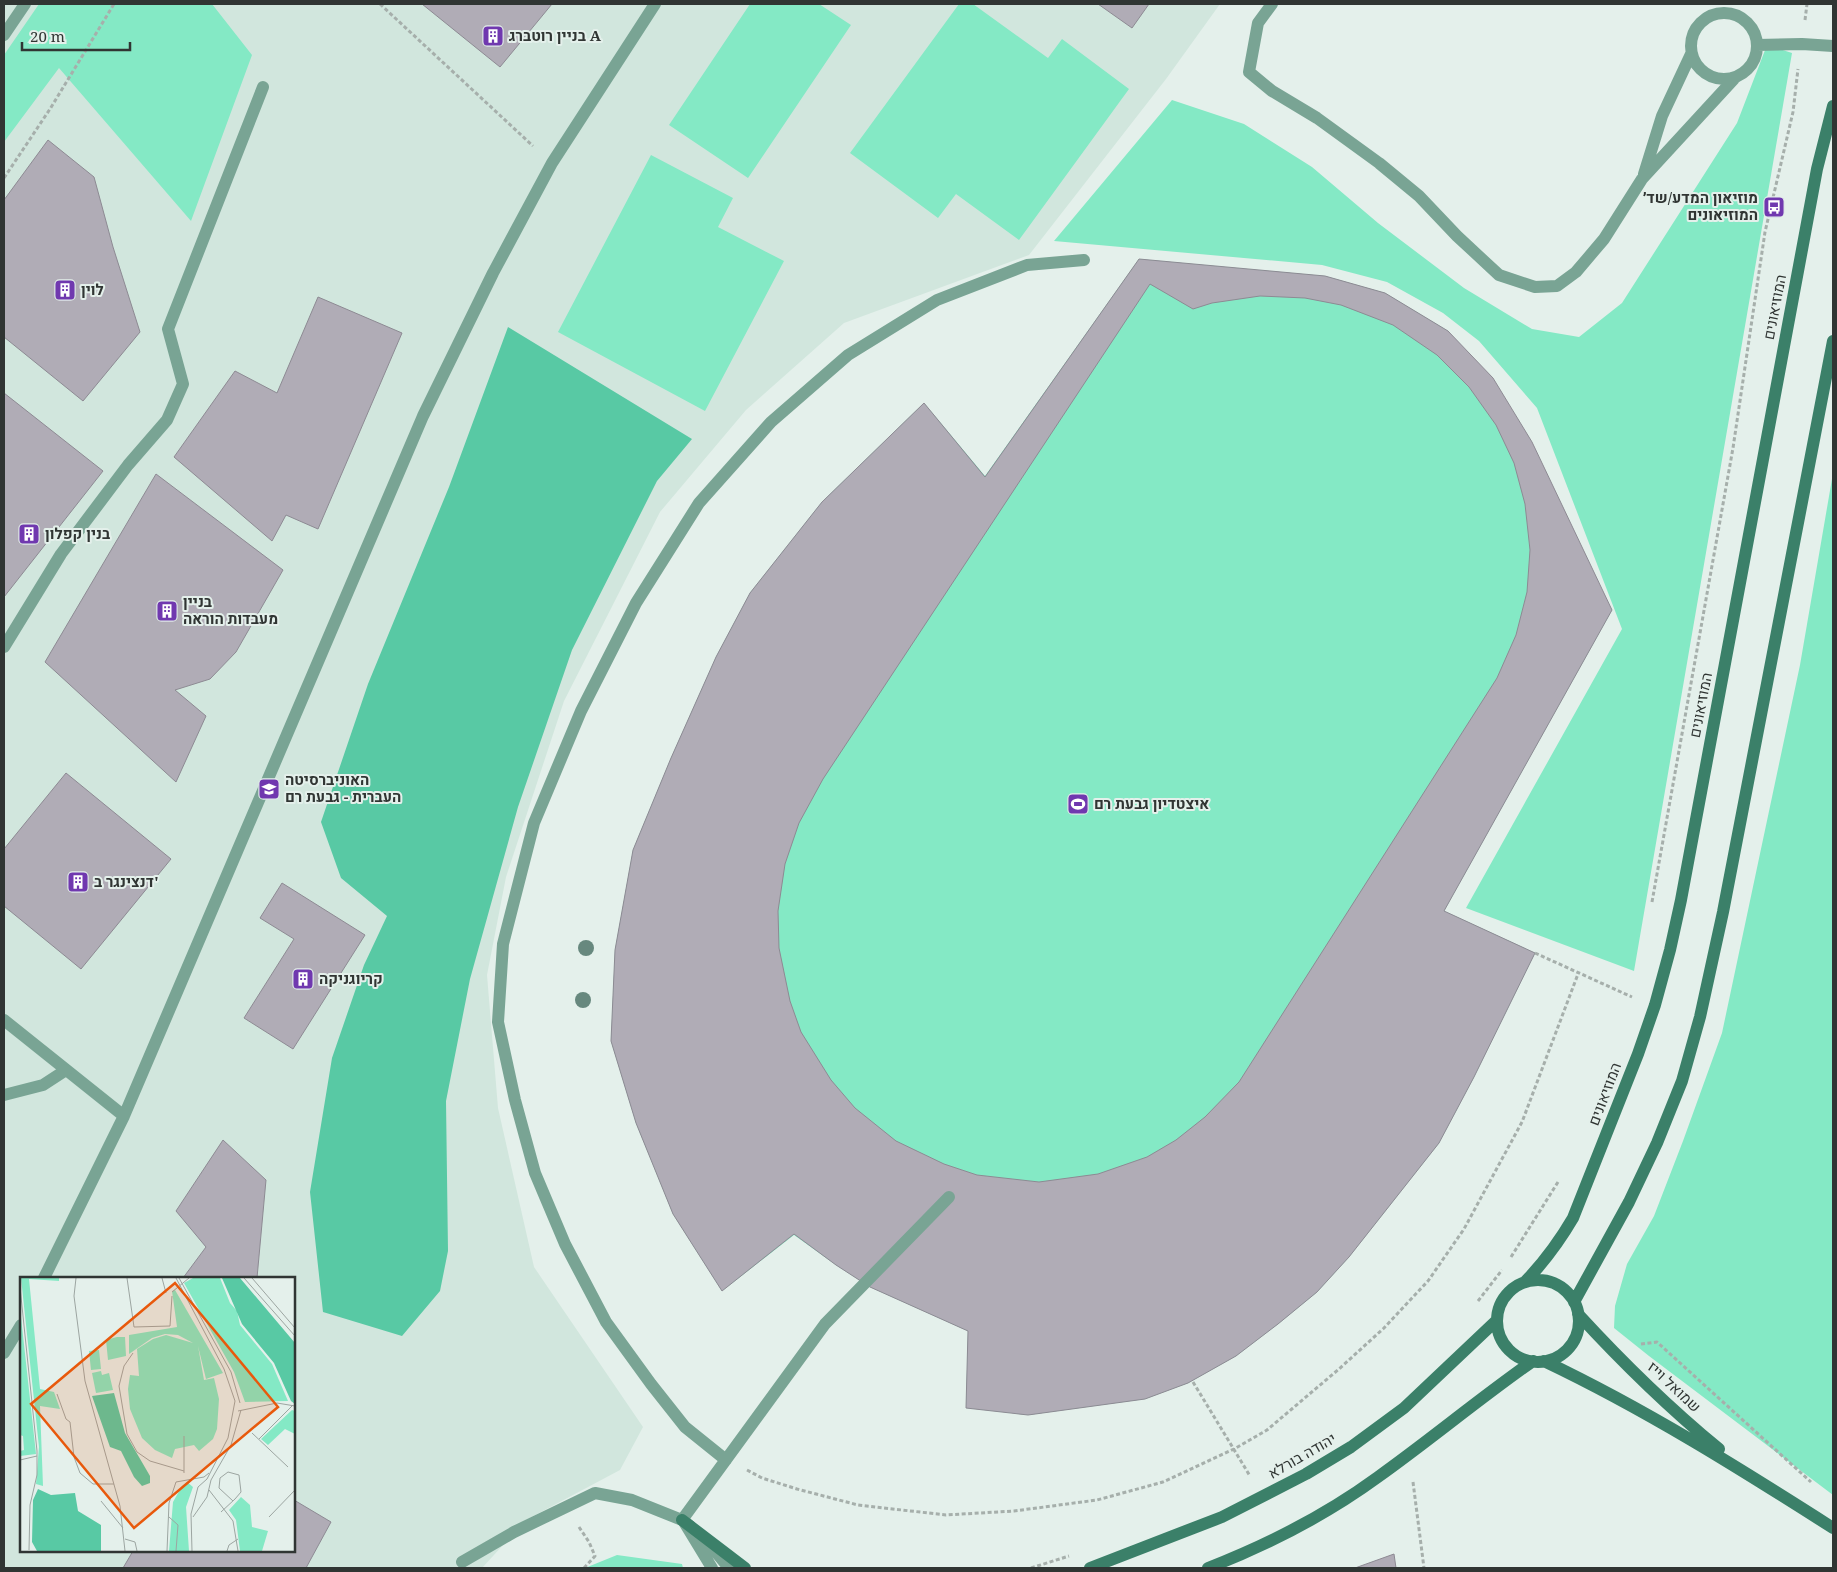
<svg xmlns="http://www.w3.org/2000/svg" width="1837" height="1572" viewBox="0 0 1837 1572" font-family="'Noto Serif',Heebo,serif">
	<rect width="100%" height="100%" fill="#e4f0eb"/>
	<path fill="#d1e6dd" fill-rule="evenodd" d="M4,4H1220L1166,79L1029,255L844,323L746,410L660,512L564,701L506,877L487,975L498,1108L534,1267L643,1427L620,1470L526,1520L482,1568H4ZM21,1278H294V1551H21Z"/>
	<path fill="#84e9c5" d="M39,4H212L252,55L191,221L59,68L4,142V55Z
		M750,4H819L851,25L748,178L669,125Z
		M959,4H973L1048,58L1062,39L1129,89L1019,240L956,194L938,218L850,153Z
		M1767,45L1792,53L1634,971L1466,908L1622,629L1537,408L1479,341L1443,313L1387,282L1322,265L1054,241L1172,100L1244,124L1312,167L1378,223L1464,288L1532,329L1579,337L1622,303L1737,123Z
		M651,155L733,198L718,227L784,261L705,411L558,332Z
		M1139,259L1325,276L1385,293L1448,331L1612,610L1444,911L1535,953L1474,1077L1439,1143L1349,1257L1317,1292L1278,1324L1236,1356L1188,1383L1145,1399L1028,1415L966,1408L968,1331L870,1287L836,1265L794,1235L722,1291L673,1214L636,1123L611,1041L615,950L633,850L671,758L716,657L750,593L822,502L924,403L985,476Z
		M1833,473V1495L1649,1356L1614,1328L1615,1306L1627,1264L1654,1216L1683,1141L1722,1033L1800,665Z
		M617,1555L682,1564L683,1568H585Z"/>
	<path fill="#58c9a4" d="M508,327L692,439L657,481L572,650L518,807L470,979L446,1101L448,1251L440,1291L402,1336L323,1312L310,1192L332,1058L364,965L387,916L341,878L321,822L368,684L449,487Z"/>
	<path fill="#b0acb6" stroke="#8d8a93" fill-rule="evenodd" d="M422,4H552L500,67Z
		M1098,4H1149L1132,28Z
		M48,140L94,177L113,247L140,332L83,401L4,337V200Z
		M1139,259L1325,276L1385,293L1448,331L1493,378L1532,442L1612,610L1444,911L1535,953L1474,1077L1439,1143L1349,1257L1317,1292L1278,1324L1236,1356L1188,1383L1145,1399L1028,1415L966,1408L968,1331L870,1287L836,1265L794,1234L722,1291L673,1214L636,1123L611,1041L615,950L633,850L671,758L716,657L750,593L822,502L924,403L985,477ZM1150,284L1193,309L1212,303L1260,296L1305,298L1341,305L1393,325L1437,355L1469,387L1496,425L1514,463L1525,504L1530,550L1527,592L1516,635L1497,678L1239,1082L1205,1117L1176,1140L1147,1157L1098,1174L1039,1182L977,1175L944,1164L896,1141L855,1108L831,1080L801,1032L790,1001L779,948L778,911L785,864L799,823L823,779Z
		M318,297L402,333L318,529L286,515L272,541L174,457L235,371L277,393Z
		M4,393L103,471L4,597Z
		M156,474L283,570L236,652L210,679L175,690L206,716L176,782L45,662Z
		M66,773L171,859L81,969L4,906V849Z
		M282,883L365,935L293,1049L244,1018L294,939L260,918Z
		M223,1140L266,1180L257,1278H183L206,1247L176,1211Z
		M294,1500L331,1522L306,1568H123L133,1551H294Z
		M1394,1554L1396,1568H1355Z"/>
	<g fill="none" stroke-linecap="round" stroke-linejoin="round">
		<path stroke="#a6afab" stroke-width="3" stroke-dasharray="4 2.5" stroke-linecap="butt" d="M380,4L533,146
			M1805,20L1807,4
			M4,178L50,109L114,4
			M1652,902L1733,448L1765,232L1793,112L1798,69
			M1535,953L1632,997
			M1511,1257L1558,1182
			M1478,1301L1502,1270
			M1641,1344L1657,1342L1811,1482
			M1193,1382L1250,1476
			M747,1470L762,1478L797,1489L858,1505L946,1515L1014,1511L1097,1500L1163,1482L1234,1449L1267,1430L1339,1369L1384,1328L1428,1281L1464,1229L1522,1122L1578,974
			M1413,1482L1424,1568
			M579,1527L589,1542L595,1556L584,1568
			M1031,1568L1069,1556"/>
		<path stroke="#79a494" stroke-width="12" d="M1272,4L1258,23L1249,72L1272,91L1317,118L1379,163L1419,196L1457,236L1499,275L1535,287L1557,286L1576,272L1604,239L1642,179L1734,79
			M1691 46a33 33 0 1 1 66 0a33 33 0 1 1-66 0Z
			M1757,45L1802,44L1833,46
			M1644,174L1662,116L1691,54
			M4,647L61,554L128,465L167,420L183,384L168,329L263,87
			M4,1020L124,1116
			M44,1278L124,1116L423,416L493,273L552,163L655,4
			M4,1353L21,1325
			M726,1460L685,1427L651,1384L606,1322L565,1244L535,1173L515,1100L498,1022L503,944L534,823L581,711L636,603L699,503L771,422L848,355L937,300L1027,265L1084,260
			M682,1520L825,1324L949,1197"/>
		<path stroke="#79a494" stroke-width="12" d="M4,35L25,4
			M4,1095L43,1085L66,1070
			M684,1522L712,1568
			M710,1545L729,1568
			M462,1562L514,1532L595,1493L632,1500L682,1520L690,1526"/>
		<path stroke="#3b8069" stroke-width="12" d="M1497 1321a41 41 0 1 1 82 0a41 41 0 1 1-82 0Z
			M1525,1282C1544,1262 1559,1242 1573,1218L1638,1054L1655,1005L1670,950L1681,900L1817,169L1833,106
			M1574,1302L1629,1202L1657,1143L1682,1081L1700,1017L1723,912L1833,341
			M1578,1314C1622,1362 1668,1407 1719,1449
			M1544,1361C1645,1409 1739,1468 1833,1528
			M682,1520L745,1568
			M1090,1568L1222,1517L1306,1474L1351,1447L1404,1408L1497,1320
			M1208,1568C1267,1545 1326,1515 1378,1477C1430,1440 1480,1398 1533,1361"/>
	</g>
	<g fill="#67887e">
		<circle cx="586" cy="948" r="8"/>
		<circle cx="583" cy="1000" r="8"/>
	</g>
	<defs>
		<g id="building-square" transform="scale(1.125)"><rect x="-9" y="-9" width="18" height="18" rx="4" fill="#7038af" stroke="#e4f0eb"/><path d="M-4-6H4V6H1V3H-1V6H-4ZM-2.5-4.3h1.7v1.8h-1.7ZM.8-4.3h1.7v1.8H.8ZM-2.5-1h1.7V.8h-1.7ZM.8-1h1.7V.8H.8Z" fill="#fff"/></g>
		<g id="bus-square" transform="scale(1.125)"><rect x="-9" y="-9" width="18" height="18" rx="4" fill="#7038af" stroke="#e4f0eb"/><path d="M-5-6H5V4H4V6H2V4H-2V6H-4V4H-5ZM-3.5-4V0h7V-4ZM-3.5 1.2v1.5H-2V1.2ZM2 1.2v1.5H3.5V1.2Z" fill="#fff"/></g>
		<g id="university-square" transform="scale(1.125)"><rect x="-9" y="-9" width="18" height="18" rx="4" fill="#7038af" stroke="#e4f0eb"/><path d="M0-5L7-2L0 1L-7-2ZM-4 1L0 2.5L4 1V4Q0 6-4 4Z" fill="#fff"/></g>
		<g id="stadium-square" transform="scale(1.125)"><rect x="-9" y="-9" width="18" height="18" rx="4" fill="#7038af" stroke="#e4f0eb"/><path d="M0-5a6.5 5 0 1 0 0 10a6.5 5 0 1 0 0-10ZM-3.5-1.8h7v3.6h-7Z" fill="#fff"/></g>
	</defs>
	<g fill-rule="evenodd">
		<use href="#building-square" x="493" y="36"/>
		<use href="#bus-square" x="1774" y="207"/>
		<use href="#building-square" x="65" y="290"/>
		<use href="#building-square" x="29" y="534"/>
		<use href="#building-square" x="167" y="611"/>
		<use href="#university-square" x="269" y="789"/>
		<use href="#stadium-square" x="1078" y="804"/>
		<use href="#building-square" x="78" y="882"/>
		<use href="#building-square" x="303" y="979"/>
	</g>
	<g text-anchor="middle" stroke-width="4" stroke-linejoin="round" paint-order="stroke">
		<g font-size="15" font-weight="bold" fill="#303533" stroke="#e4f0eb" text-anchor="start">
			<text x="509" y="41">בניין רוטברג A</text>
			<text x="1758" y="203" text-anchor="end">מוזיאון המדע/שד׳<tspan x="1758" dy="17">המוזיאונים</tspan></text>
			<text x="81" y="295">לוין</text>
			<text x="45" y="539">בנין קפלון</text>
			<text x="183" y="607">בניין<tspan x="183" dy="17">מעבדות הוראה</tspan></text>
			<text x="285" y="785">האוניברסיטה<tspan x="285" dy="17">העברית - גבעת רם</tspan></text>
			<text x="1094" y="809">איצטדיון גבעת רם</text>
			<text x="94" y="887">דנצינגר ב'</text>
			<text x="319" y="984">קריוגניקה</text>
		</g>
		<g font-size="15" fill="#303533" stroke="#e4f0eb">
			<text transform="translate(1775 307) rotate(-79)" y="5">המוזיאונים</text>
			<text transform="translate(1701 705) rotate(-79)" y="5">המוזיאונים</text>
			<text transform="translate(1605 1094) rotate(-69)" y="5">המוזיאונים</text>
			<text transform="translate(1674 1387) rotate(43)" y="5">שמואל וייז</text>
			<text transform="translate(1302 1456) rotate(-30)" y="5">יהודה בורלא</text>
		</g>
	</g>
	<g transform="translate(20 1277)">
		<rect width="275" height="275" fill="#e4f0eb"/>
		<path d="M1,1H39V4L9,2L20,112L34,115L40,132L20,129L23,209L16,207L19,170ZM173,1H200L210,26L217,34L220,48L252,87L268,124L225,125L214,95L164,6ZM155,13L203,96L186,102L178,69L184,103L194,101L199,122L197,152L193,162L179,174L174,168L155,172L152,181L135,173L122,161L110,132L108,112L110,98L119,99L117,72L133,62L146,58L173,66L158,58L145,57L132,61L109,77V58L157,50L152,14ZM0,31L16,177L0,179V174L4,173L3,159L0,158ZM97,60H105L106,79L88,83L86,63ZM79,73L81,92L71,93L69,74ZM81,94L82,98L89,96L93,113L76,116L72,96ZM272,133L275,134V157L265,152L248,168L241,162ZM167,205L173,210L166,230L169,274H149L153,225L162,209ZM221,220L230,228L232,250L248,254L242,274H220L216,243L209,233Z" fill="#84e9c5"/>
		<path d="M202,1H220L275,66V127L271,124L254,86L222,47ZM94,116L105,156L130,199V206L122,209L114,200L101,174L90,170L72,119ZM18,212L31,218L55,216L58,234L81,248V274H17L12,265L13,223Z" fill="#58c9a4"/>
		<path fill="none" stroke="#9ca5a1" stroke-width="1" d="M56,1L54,19L65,104L100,229L105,274M107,1L114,50L150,49L152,19M142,1L146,16M156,1L204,92L215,124L208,161L187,202L178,210L171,237L172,274M159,1L211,95L220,126M224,1L275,59M232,1L275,51M0,10L17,174V179L0,183M152,15L169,1M113,76L104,89L99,109L107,157L117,175L130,184L164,194M37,117L46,142L50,145L54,180L60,196L73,207H94M218,134L257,126L275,129M232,156L268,190M239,162L273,128M164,196V159M189,213L213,244L218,274M81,224L103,251M201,235L215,222L221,215L219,198L208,195L200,201L199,211L213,224M149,240L158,248L156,274M173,240L187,220L191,203L211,168L221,133M249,240L275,213M105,262L115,265L117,274M9,273L10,228L17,198V179M147,274L149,226L156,205L184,200L189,196M207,274L209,268L218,262"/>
		<path fill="#e8590c" fill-opacity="0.15" stroke="#e8590c" stroke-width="2.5" d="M155,6L258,130L114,251L11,127Z"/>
		<rect width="275" height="275" fill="none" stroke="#303533" stroke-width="2.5"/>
	</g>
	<rect width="1837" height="1572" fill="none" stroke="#303533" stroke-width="10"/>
	<path d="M22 42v8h108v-8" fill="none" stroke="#303533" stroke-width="2.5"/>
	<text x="30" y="42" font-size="15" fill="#303533" stroke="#e4f0eb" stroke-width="4" paint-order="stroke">20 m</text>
</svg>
